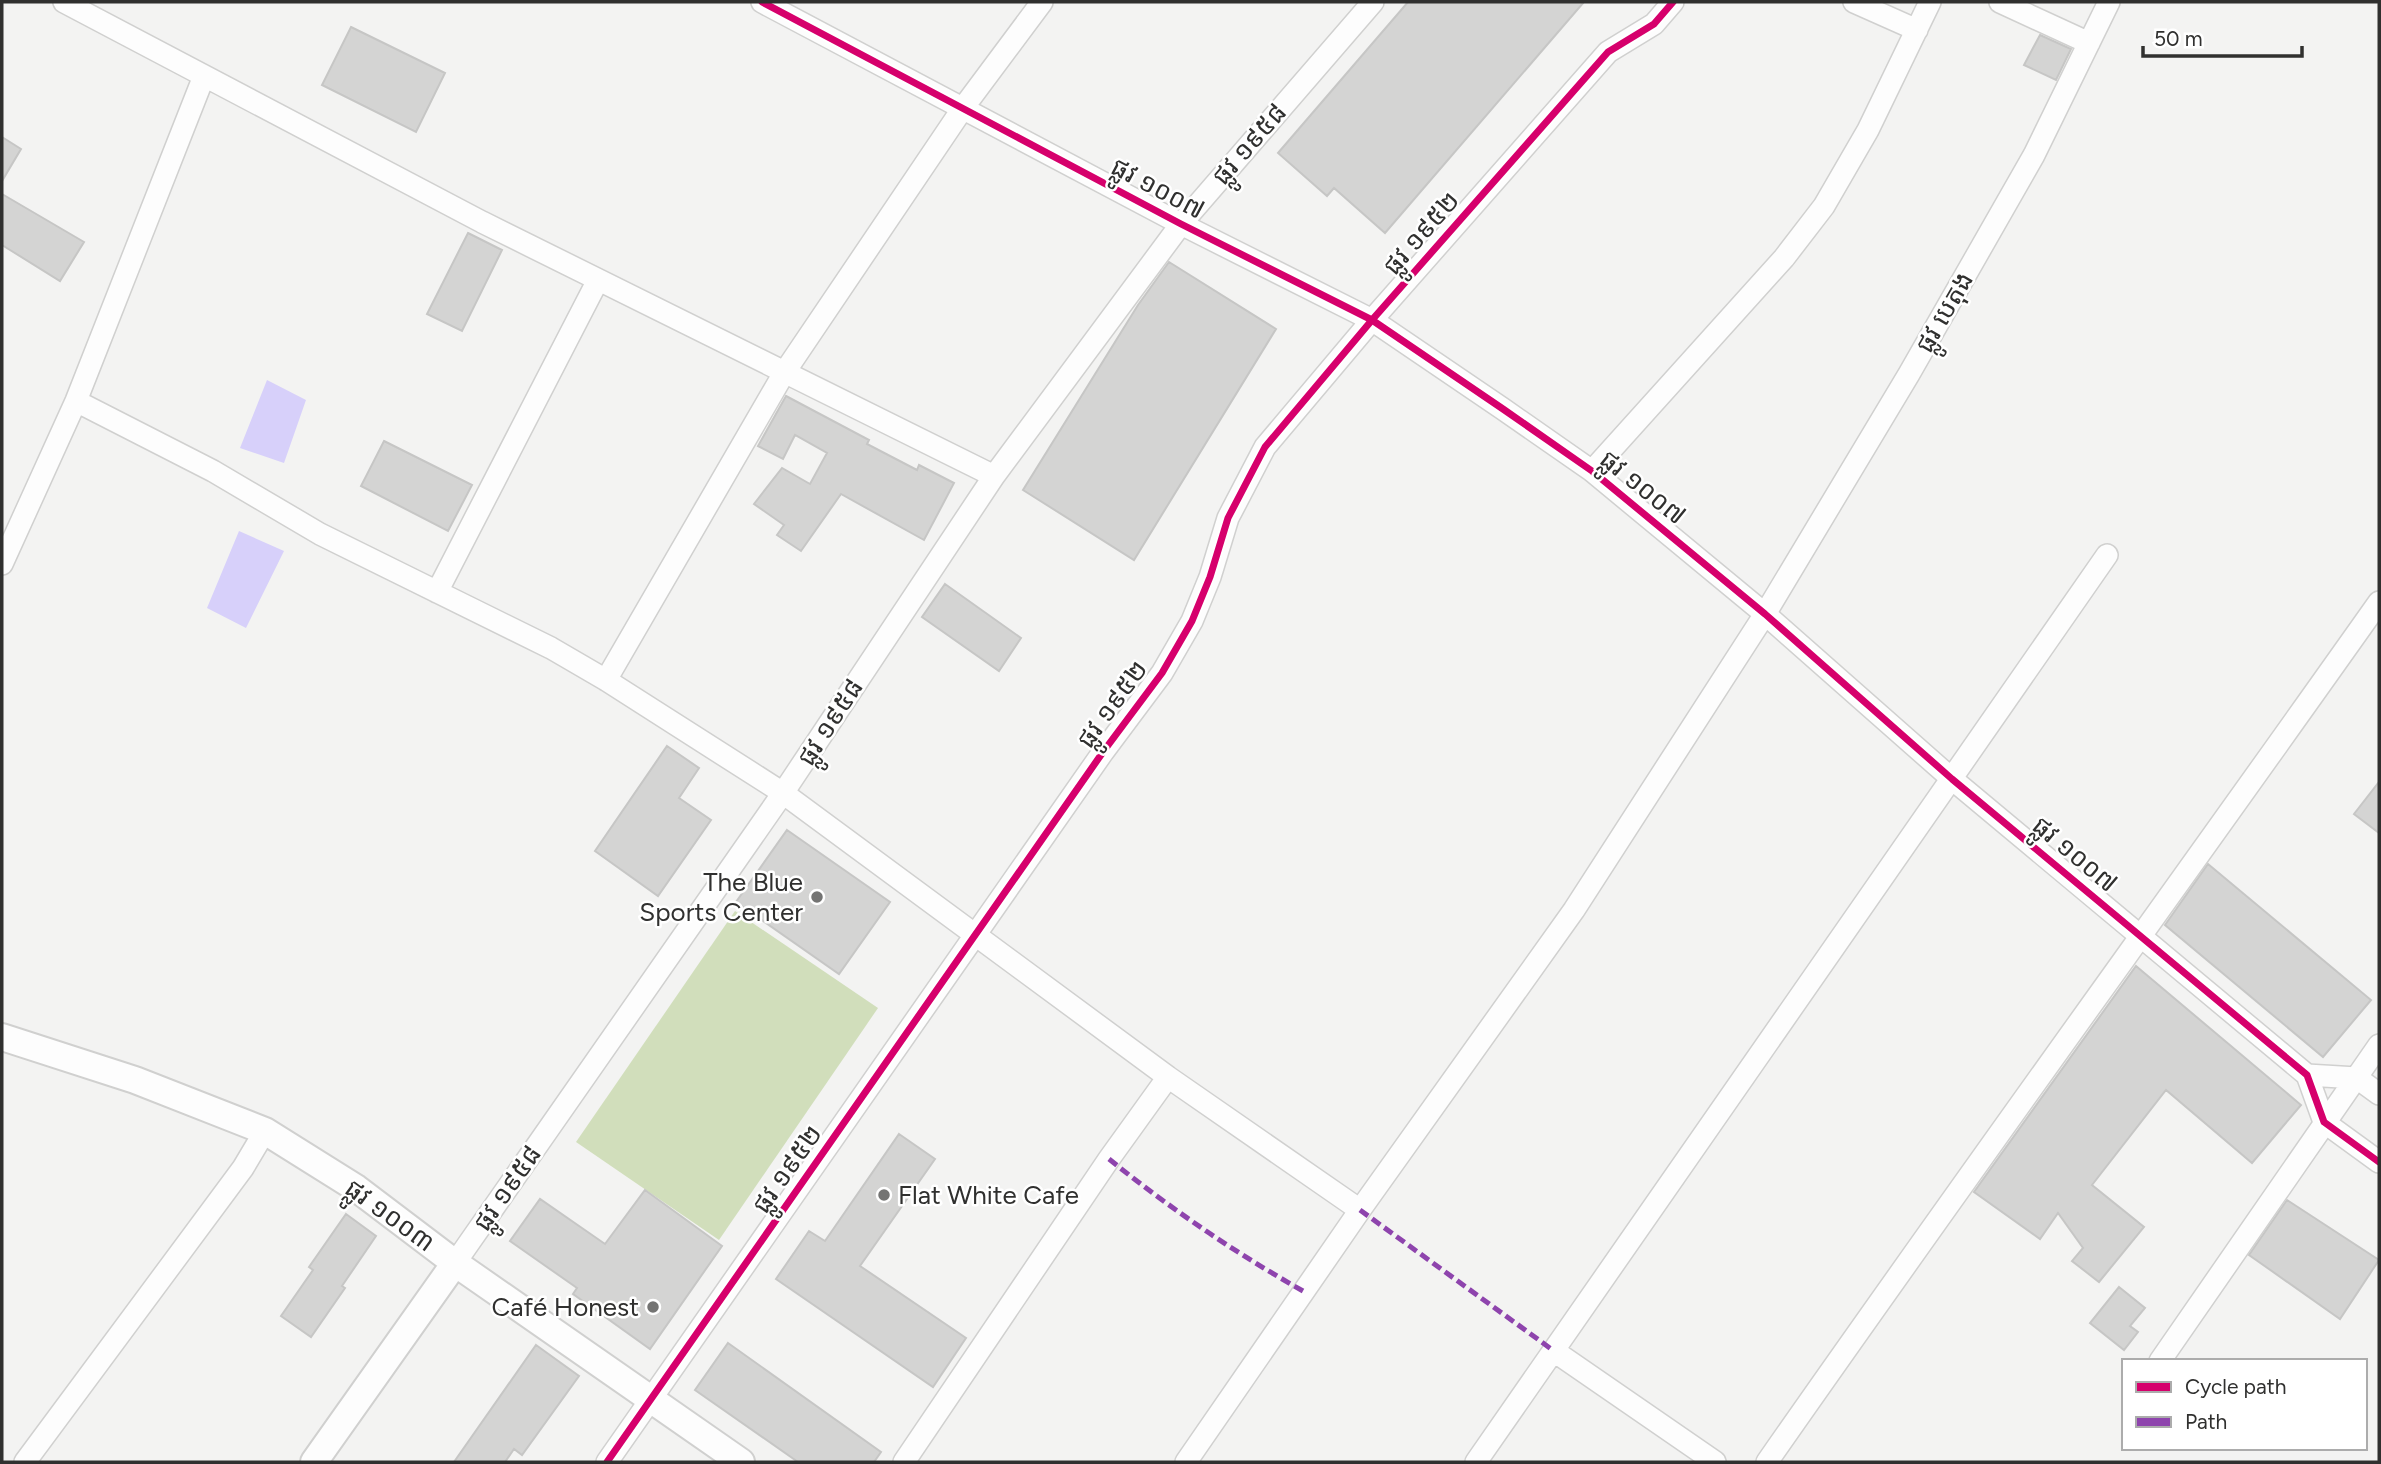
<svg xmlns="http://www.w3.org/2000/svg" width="2381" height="1464" viewBox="0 0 2381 1464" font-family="Figtree,'Noto Sans Khmer',sans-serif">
	<rect width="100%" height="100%" fill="#f3f3f2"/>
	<path fill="#d1debb" d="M735,911L878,1008L719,1240L576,1142Z"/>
	<path fill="#d7d0fa" d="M267,380L306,400L284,463L240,448Z
		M239,531L284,551L246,628L207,608Z"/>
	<path fill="#d4d4d3" stroke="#c6c6c5" stroke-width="2" d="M1408,2H1584L1385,233L1334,188L1327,196L1278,153Z
		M351,27L445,73L416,132L322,85Z
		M2040,35L2071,49L2056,80L2024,65Z
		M2,137L21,149L2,181Z
		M2,194L84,242L60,281L2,245Z
		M468,233L502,250L462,331L427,314Z
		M1169,262L1276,329L1134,560L1023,490L1138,305Z
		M786,396L869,440L867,444L917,470L919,465L954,483L924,540L841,494L801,551L777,535L784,525L754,504L782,468L810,484L827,453L795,435L783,459L758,446Z
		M384,441L472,485L448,531L361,486Z
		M945,584L1021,638L999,671L922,617Z
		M667,746L699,768L679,798L711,820L658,896L595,851Z
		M2379,782V833L2354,814Z
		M787,830L890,902L839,974L736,902Z
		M2208,864L2371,1000L2323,1057L2165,925Z
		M2136,966L2301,1105L2252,1163L2166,1090L2092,1185L2144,1227L2099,1282L2072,1261L2083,1248L2058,1213L2040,1239L1974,1192Z
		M899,1134L935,1159L860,1266L966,1338L933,1387L776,1279L809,1231L825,1241Z
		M645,1190L722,1246L650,1349L573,1294L577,1288L510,1241L540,1199L605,1244Z
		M2287,1200L2379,1260L2340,1319L2249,1255Z
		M346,1214L376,1236L342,1286L345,1288L311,1337L281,1316L313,1270L309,1267Z
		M2119,1287L2145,1308L2130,1326L2138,1332L2124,1350L2090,1323Z
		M728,1343L881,1452L874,1462H798L695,1390Z
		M536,1345L579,1376L522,1455L514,1449L505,1462H454Z"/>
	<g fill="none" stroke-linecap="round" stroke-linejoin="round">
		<g stroke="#d0d0cf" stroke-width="24">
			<path id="minor" d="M64,2L482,222L994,476
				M762,2L1181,224L1372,320L1503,409L1592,471L1765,614L1952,779L2307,1075L2324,1122L2379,1162
				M1854,2L1917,30
				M2000,2L2089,43
				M76,401L213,471L320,534L551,648L606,680L783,793L1168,1077L1360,1210
				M1592,471L1784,258L1824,206L1868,130L1930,2
				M2,564L76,401L204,76
				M437,592L598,280
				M606,680L784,373L963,108L1042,2
				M2307,1075L2357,1078L2379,1094
				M455,1263L783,793L994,476L1181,224L1373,2
				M1554,1351L1715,1462
				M2160,1361L2379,1045
				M25,1462L243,1168L265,1131
				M607,1462L1103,752L1162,673L1192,621L1210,577L1228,518L1265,447L1372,320L1608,52L1654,24L1673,2
				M904,1462L1109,1159L1168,1077
				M1186,1462L1360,1210L1574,910L1765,614L1909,374L2034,155L2109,2
				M1476,1462L2107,555
				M1767,1462C1968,1174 2176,889 2379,602"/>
		</g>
		<g stroke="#d0d0cf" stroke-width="30">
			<path id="tertiary" d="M2,1037L135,1080L265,1131L356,1188L455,1263L741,1462
				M314,1462L455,1263"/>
		</g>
		<use href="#minor" stroke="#fdfdfd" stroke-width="21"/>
		<use href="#tertiary" stroke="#fdfdfd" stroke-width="26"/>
		<path stroke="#8e44ad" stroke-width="5" stroke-dasharray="10 5" stroke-linecap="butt" d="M1109,1159C1171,1209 1234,1252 1303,1291
			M1360,1210L1554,1351"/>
		<g stroke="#fff" stroke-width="11">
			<path id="cycleway" d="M762,2L1181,224L1372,320L1503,409L1592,471L1765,614L1952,779L2307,1075L2324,1122L2379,1162
				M607,1462L1103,752L1162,673L1192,621L1210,577L1228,518L1265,447L1372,320L1608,52L1654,24L1673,2"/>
		</g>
		<use href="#cycleway" stroke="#d6006c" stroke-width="7"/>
	</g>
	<g fill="#747473" stroke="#fff" stroke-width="2.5">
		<circle cx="817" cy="897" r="7"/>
		<circle cx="884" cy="1195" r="7"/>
		<circle cx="653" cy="1307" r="7"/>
	</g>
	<g text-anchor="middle" stroke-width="5" stroke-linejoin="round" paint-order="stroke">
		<g font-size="26" fill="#30302f" stroke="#fff">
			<text transform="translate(1249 144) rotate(-49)" y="9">ផ្លូវ ១៩៥៨</text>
			<text transform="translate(1158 188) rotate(28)" y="9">ផ្លូវ ១០០៧</text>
			<text transform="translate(1421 233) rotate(-49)" y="9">ផ្លូវ ១៩៥២</text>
			<text transform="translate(1944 312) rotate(-60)" y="9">ផ្លូវ បេតុង</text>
			<text transform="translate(1643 487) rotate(39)" y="9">ផ្លូវ ១០០៧</text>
			<text transform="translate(1112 704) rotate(-54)" y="9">ផ្លូវ ១៩៥២</text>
			<text transform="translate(830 722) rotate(-57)" y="9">ផ្លូវ ១៩៥៨</text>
			<text transform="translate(2075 854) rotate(40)" y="9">ផ្លូវ ១០០៧</text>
			<text transform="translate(787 1169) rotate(-55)" y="9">ផ្លូវ ១៩៥២</text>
			<text transform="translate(507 1188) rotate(-55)" y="9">ផ្លូវ ១៩៥៨</text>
			<text transform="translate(390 1215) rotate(36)" y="9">ផ្លូវ ១០០៣</text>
		</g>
		<g font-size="26" fill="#30302f" stroke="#fff" text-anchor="end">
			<text x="803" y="891">The Blue<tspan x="803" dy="30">Sports Center</tspan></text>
			<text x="898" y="1204" text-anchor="start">Flat White Cafe</text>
			<text x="639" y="1316">Café Honest</text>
		</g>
	</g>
	<rect width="2381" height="1464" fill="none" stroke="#30302f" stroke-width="7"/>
	<rect x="2122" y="1359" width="245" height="91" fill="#ffffff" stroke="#acacac" stroke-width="2"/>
	<rect x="2136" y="1382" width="35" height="10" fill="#d6006c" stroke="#acacac" stroke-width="2"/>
	<text x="2185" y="1394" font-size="21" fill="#30302f">Cycle path</text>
	<rect x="2136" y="1417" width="35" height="10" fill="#8e44ad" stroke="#acacac" stroke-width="2"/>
	<text x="2185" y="1429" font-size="21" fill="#30302f">Path</text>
	<path d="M2143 46v10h159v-10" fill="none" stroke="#30302f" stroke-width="3.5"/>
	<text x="2154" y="46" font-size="21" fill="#30302f" stroke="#ffffff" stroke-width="5" paint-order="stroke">50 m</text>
</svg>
